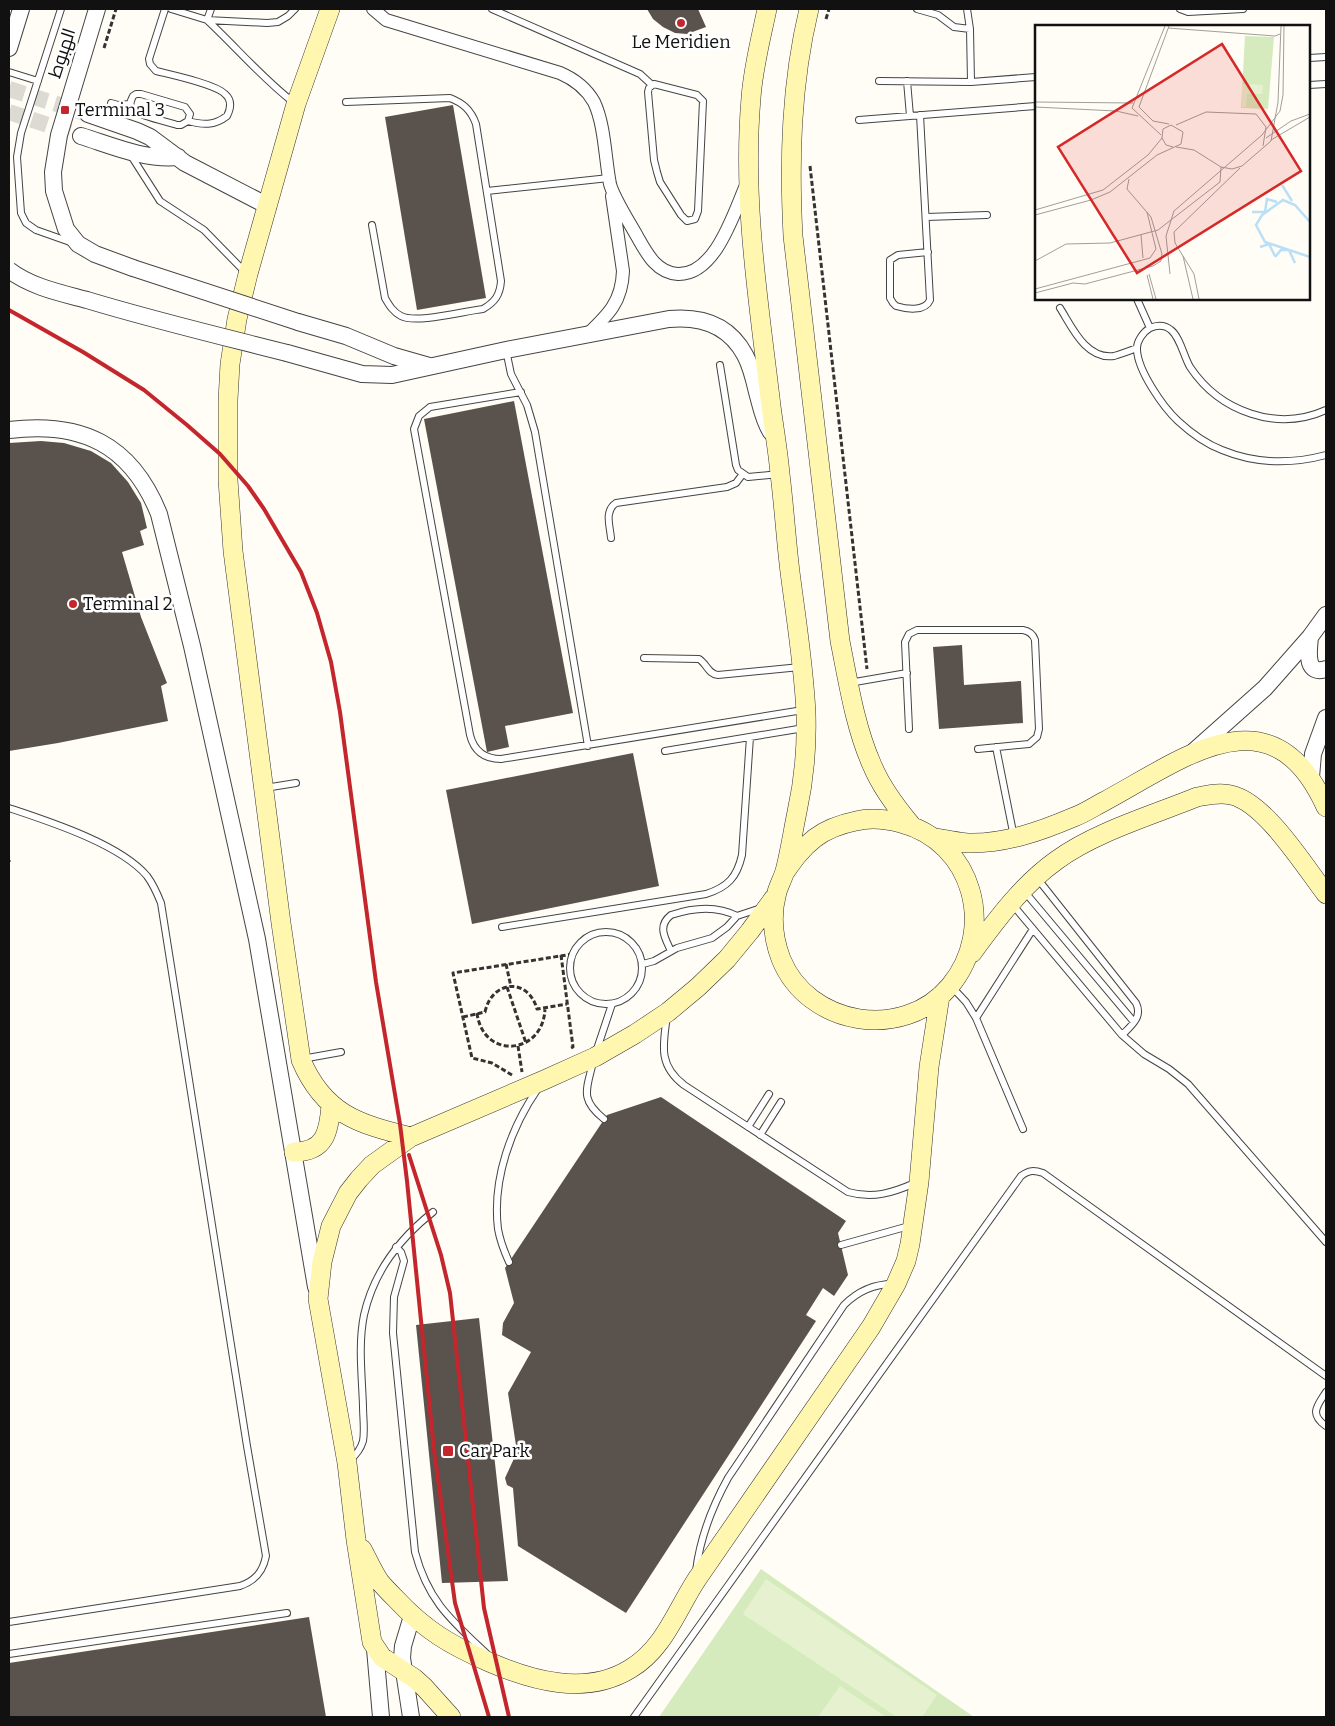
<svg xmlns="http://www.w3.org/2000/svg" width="1335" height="1726" viewBox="0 0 1335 1726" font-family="Bitter,Cairo,serif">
	<rect width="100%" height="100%" fill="#fffdf5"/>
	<path fill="#d5ebbd" d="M761,1569L974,1717H659Z"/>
	<path fill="#e6f2cf" d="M766,1579L937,1695L922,1717H897L743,1614Z
		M840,1686L886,1717H818Z"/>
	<path fill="#5a524d" d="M647,9H698L706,27L687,34L675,33L663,27L653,19Z
		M453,105L486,298L417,310L385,117Z
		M514,401L573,713L505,726L509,747L487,752L424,419Z
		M41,441L64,443L91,451L111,463L128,482L141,503L147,528L140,531L144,545L122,552L141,617L167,683L161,686L168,721L58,743L9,751V443Z
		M962,645L964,685L1021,681L1023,723L939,729L933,647Z
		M633,753L659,886L472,924L446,790Z
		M661,1097L846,1221L838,1233L848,1275L834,1296L823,1288L806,1315L816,1321L626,1613L518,1546L513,1488L507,1485L505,1478L517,1452L508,1393L531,1352L502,1335L503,1323L514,1303L505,1268L607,1115Z
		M479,1318L508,1581L442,1583L416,1325Z
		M309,1617L326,1717H9V1663Z"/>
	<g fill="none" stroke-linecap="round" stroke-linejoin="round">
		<path stroke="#dbdad3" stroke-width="16" stroke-dasharray="16 8" stroke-linecap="butt" d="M9,89L88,114
			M9,112L81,136"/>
		<g stroke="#444" stroke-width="8">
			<path id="service" d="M61,9L21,133L17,157L21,213L26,223L36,230L70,242
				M165,9L149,59L150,64L156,71C172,75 215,84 225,94C232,100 231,108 227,116C214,126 203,125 188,121
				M171,9L207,20L267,23L278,22L288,16L295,9
				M492,9L640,74L652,85
				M917,9L938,15L954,27L970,29
				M967,9L970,29L971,82
				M1180,9L1188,12L1243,9
				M207,20C236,47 262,78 293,102
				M207,20L211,9
				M1309,58L1326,57
				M9,72L38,81
				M879,81L971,82L1036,77
				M907,81L910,116
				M654,84L697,95L703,101L698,211L695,219L687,221L681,215L660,182L657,172L654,160L648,92L649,88Z
				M1309,85L1326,84
				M136,94H141L185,107L190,114L188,121L181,125H177C168,122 135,115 131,108C129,104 131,100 133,96Z
				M346,102L450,98C463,103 471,110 476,124L501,281C500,295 495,302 483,309C464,311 416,324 401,316C393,312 389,305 385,298L372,225
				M111,103L118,105L130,104
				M920,115C923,177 927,238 930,300C925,312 906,309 896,306L893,303L890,298V260L898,255L928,252
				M859,120L1036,106
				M130,154L160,201L204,230L245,272
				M487,191L609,178
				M926,217L987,215
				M1137,299L1150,328
				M1060,308C1072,327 1086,360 1114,356C1121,354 1129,351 1137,348
				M506,350L511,374L527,405L535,432L588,746
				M720,365L736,465L738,470L748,477L779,474
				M521,392L430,407L419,416L414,429L470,735C474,751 484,759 501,759L803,710
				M1326,410C1277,432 1220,412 1190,367C1184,357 1180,337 1171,330C1165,325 1157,325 1150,328C1143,332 1136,342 1137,350C1138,371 1163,407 1178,421C1191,433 1206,444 1222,450C1256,464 1292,464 1326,455
				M611,538C610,526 604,511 616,503L727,487L736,483L742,475
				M644,658L699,659C707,664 708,674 718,675L800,667
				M849,683L907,673
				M909,729L905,642L909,634L917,630H1023C1029,631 1033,634 1035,640L1039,729L1037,737L1029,744L978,749
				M996,747L1014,837
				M665,751L804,728
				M265,788L296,783
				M9,808C48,821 120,844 147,876C153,884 157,893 161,903L247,1446L266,1556C263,1572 255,1581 240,1586L9,1622
				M1037,878L1136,1003C1143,1017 1131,1026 1122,1035
				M1024,891L1134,1022
				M1012,904L1122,1035L1144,1054L1169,1069L1188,1084L1326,1242
				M502,927L706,894C728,887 737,877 742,855L750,737
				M570 968a36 36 0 1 1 72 0a36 36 0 1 1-72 0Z
				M671,951C665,938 657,926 671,915C692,908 716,905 737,916
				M643,964L654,961L677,948L712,938L727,927L737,916L761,908
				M951,986L966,1002L976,1018L1023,1129
				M667,1016C663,1045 658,1065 684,1085L848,1192C873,1199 892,1193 915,1183
				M976,1018L1033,929
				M596,1052L612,1004
				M302,1059L341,1052
				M593,1062C587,1089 579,1099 604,1119
				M748,1127L769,1094
				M760,1135L781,1102
				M841,1245L909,1226
				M396,1247L401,1252L404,1261L394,1297L393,1333L415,1552C428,1601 451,1620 486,1653
				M509,1262C504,1251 500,1240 498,1229C492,1179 511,1127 539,1087
				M1326,1392C1317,1406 1309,1414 1326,1426
				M350,1460C356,1455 361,1448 363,1441C365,1430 363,1418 363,1406C362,1376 358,1344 364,1315C374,1271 399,1239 433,1212
				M696,1571C700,1538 712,1507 728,1478L844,1305C858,1291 873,1284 893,1284
				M9,1654L287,1613
				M634,1717L1021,1176C1029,1170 1034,1170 1043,1173L1326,1376"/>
		</g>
		<g stroke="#444" stroke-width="14">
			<path id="minor" d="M373,9L386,20L560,73C574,79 586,88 594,102C605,125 605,159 610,184C613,197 631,225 638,238C647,254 657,273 678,274C716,275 734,212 747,183
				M587,335C608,315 622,302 623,271L612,196"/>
		</g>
		<g stroke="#444" stroke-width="18">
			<path id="tertiary" d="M97,9L59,135L53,172L54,191L66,229L78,244L95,254L133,268
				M9,48L21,9
				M88,114L137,131L150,137L185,163L268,206
				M81,136C113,146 144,160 178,157
				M298,322L346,336L394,356L429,366
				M287,353L362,374L392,375L506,350L669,319C701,316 729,325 745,355C751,366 754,379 757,392C761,406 763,420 771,432
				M9,430C81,421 131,444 159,514L192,646L257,939L316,1287
				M1310,637C1309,649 1304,676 1326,669
				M1192,753L1265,688L1310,637L1326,615
				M1311,777L1313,754L1326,718
				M375,1649L381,1717
				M411,1717L402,1658L403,1646L412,1616"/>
		</g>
		<g stroke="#333" stroke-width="20">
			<path id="secondary" d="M330,9L296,104L248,274L237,319L230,364L228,400V480L233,551L281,923L301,1060C324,1114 358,1124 411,1137
				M767,9C761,38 753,68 751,98C742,202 759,304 771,406C774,429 778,451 780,474C784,506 786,539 790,572C796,619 804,667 806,714C807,747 804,780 797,812C793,831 790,852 785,871C783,878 779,885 777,892C771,914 773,938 781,959C808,1026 903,1042 950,986C997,929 973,842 901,823C886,819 871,817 856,821C841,824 827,829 815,838C802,848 794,859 785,872
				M809,9C791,84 789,159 793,236L840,641C848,681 855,727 872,765C881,787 896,807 912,826
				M934,838C945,839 957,842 968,843C1005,844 1041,831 1074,817C1085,813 1095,806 1105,801C1186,757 1272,688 1326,807
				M972,953C997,919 1023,884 1057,860C1095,832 1153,815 1197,797C1208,795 1220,792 1231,795C1265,802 1305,867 1326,894
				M294,1152C325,1152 329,1132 331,1105
				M362,1549C368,1560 373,1572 380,1582C385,1588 391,1594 396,1599C425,1630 450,1645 489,1662C533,1681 586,1696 630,1669C664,1649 676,1611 697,1579C755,1495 813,1411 871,1327L896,1284L906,1261L910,1244L919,1182L929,1067L940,996
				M451,1717L424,1687L414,1678L382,1657L372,1642L356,1540L347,1463L318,1299L322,1262L331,1226L348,1193L359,1179L372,1165L411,1137L544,1080L595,1057L635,1034L668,1012L698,987L727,959L750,931L774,898"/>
		</g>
		<path stroke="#333" stroke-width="3" stroke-dasharray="5 2.5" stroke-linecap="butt" d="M826,19L829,9
			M104,48L116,9
			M810,166L867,669
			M9,861L10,862
			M561,955L573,1047L571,1048
			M506,964L511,987
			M507,987L526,1043
			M477,1013C483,1061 545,1055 545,1007
			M463,1017L485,1012C492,980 528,977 537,1009L567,1004
			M518,1046L522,1072
			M512,1075L492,1063L472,1058L453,973L573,954"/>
		<use href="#service" stroke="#fff" stroke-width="6"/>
		<use href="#minor" stroke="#fff" stroke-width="12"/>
		<use href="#tertiary" stroke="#fff" stroke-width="16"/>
		<use href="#secondary" stroke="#fff6b0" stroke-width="19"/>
		<path stroke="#c4262e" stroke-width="4" d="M9,310L83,352L144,390L187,425L220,454L248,486L264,509L301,572L317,613L331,662L340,712L376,982L400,1124L407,1181L434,1450L455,1603L489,1717
			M409,1155L441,1255L450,1293L484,1608L509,1717"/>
		<g stroke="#444" stroke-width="18" stroke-linecap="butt">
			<path id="tertiary-bridge" d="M133,268L298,322
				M9,270C31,287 61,293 87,300C153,320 220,336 287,353"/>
		</g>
		<use href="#tertiary-bridge" stroke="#fff" stroke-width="16"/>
	</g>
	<g fill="#c4262e" stroke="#fff" stroke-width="2">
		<circle cx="681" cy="23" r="5"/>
		<rect x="60" y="105" width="10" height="10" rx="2.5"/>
		<circle cx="73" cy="604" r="5"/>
		<rect x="442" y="1445" width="12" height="12" rx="2.5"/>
	</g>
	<g text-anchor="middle" stroke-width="5" stroke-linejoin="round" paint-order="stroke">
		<g font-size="18" fill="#111" stroke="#fff" text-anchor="start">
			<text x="681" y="48" text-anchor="middle">Le Meridien</text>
			<text x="75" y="116">Terminal 3</text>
			<text x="83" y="610">Terminal 2</text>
			<text x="459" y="1457">Car Park</text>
		</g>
		<g font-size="18" fill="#111" stroke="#fff">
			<text transform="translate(62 53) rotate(-72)" y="6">الهبوط</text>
		</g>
	</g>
	<g transform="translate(1035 25)">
		<rect width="275" height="275" fill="#fffdf5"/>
		<path d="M210,11L239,12L233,84L206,83Z" fill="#d5ebbd"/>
		<path d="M207,59L228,60L227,69H212L211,82H207Z" fill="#e6f2cf"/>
		<path fill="none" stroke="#b9e0f7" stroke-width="2.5" d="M247,160L257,176M217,187H230L232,174L242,177M275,197L260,180L248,175L227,190L221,200L230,217L275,232M225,222L234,219L240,231M240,232L246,225H254L260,238"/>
		<path fill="none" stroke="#a09f9a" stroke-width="1" d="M133,3L240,11L245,9M0,77L98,78M0,82L81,86L103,91M134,99L118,96L104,82L134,1M141,100L171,87L221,89L231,102L228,121M126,110L97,83L130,1M231,113L256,96L275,89M236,115L275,92M141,122L159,125L186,142L197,144L207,141L236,116L243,77L246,1M0,185L68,165L113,130L127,113M0,190L56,175L75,167L122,130L146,119L148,107L136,100L128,104L127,113L131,120L138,122M106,210L108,233M148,231L158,274M0,236L31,219L75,218L123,205L185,157L186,142M114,249L121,274M135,249L131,211L139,186L227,110L245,86L248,70L249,1M112,250L118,274M0,264L115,233L121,224L112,187M0,268L38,258L50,259L118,241L126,236L127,229L116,192L92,164L94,154M164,274L159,249L140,218L139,207L205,143"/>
		<path fill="#d62828" fill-opacity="0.15" stroke="#d62828" stroke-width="2.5" d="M187,19L266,146L102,248L23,122Z"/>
		<rect width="275" height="275" fill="none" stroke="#111" stroke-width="2.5"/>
	</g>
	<rect width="1335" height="1726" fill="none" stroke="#111111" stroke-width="20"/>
</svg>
